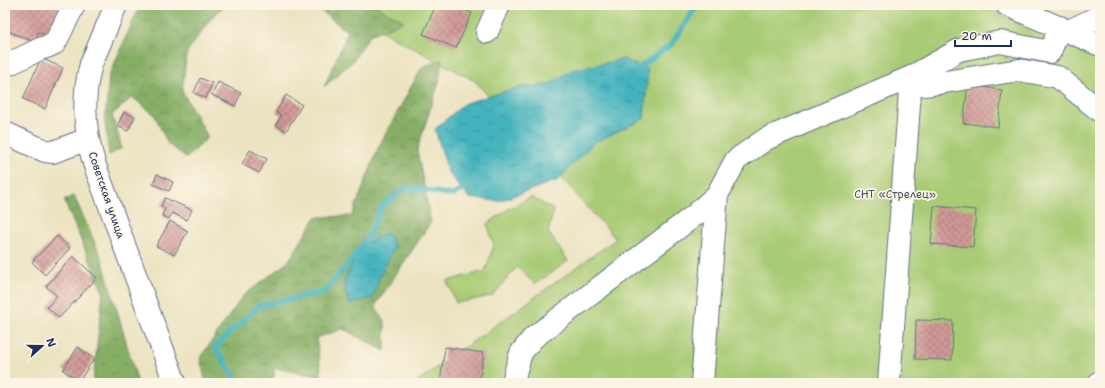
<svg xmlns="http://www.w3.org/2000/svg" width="1105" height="388" viewBox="0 0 1105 388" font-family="'Shantell Sans',sans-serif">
	<defs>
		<pattern id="forest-crowns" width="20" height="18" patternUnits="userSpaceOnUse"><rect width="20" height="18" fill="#86af66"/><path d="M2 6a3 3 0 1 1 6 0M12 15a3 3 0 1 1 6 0" fill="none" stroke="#6d8f57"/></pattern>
		<pattern id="water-ripples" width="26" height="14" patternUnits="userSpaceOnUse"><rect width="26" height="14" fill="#44b3bd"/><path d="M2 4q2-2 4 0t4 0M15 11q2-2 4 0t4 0" fill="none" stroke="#38929d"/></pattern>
		<pattern id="building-cross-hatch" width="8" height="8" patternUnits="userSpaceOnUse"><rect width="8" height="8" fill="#d19997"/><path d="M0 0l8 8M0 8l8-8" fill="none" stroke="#a97d7e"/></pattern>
	</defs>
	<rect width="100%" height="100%" fill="#fcf5e5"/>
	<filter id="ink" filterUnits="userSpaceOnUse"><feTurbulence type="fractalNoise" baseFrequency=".025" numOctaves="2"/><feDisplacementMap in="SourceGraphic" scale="8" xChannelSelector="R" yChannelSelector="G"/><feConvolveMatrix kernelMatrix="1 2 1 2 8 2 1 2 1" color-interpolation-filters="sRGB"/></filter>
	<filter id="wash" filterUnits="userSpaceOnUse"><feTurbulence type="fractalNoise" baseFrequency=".012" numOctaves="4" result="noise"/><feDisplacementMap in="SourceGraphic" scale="16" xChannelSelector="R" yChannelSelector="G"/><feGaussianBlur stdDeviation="0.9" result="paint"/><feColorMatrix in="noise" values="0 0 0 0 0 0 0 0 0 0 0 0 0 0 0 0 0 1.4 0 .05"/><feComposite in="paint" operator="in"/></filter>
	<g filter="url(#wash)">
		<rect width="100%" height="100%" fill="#ece3c1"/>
		<path fill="#a8cb74" stroke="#627d69" d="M374,5H979L1100,57V383H415L616,239L475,81L374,27Z
			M531,197L554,210L548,232L568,261L535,284L517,267L492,296L456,303L447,281L485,271L494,245L487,224L510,208Z"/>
		<path fill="url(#forest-crowns)" stroke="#506f62" d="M140,5H225L212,17L187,52L182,91L208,137L187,158L168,144L154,114L132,97L112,115L122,148L109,155L105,122L109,76Z
			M314,5H373L404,21L370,35L353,61L324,87L348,32Z
			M442,60L439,82L417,150L431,222L375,306L385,321V351L343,329L316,338L322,377L275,368L273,383H206L200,358L243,296L288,262L316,217L352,216L379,146L422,67Z
			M74,196L102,259L138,383H93L103,292L64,200Z"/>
		<path fill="url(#water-ripples)" stroke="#30718e" d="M623,59L648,70L644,119L593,143L558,180L499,201L469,198L448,172L435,129L465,103L520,87L547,85L572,70Z
			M387,232L395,246L379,278L373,298L349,304L344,283L358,248Z"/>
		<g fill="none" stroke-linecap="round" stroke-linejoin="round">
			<path stroke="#44b3bd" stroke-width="5.5" d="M892,5L897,7V5
				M634,71L672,44L697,5
				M238,383L215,347L259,306L326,291L369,236L382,206L407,187L453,195L467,186"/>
		</g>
		<g id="blocks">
			<path fill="url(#building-cross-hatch)" d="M5,5H66L53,38L38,32L35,42L5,30Z
				M436,5H454L472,13L456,48L423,34Z
				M41,58L63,68L45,109L23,99Z
				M200,78L212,83L206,98L194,93Z
				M218,82L241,93L235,106L212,95Z
				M968,85L1002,90L998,127L963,123Z
				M286,95L302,105L286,131L276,125L281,115L276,112Z
				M124,112L135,117L128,131L117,126Z
				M250,150L267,159L259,173L242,164Z
				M157,174L173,182L169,191L153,184Z
				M165,198L192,210L187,220L172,213L169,219L162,216L165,208L161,206Z
				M934,206L976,210L973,247L931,244Z
				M170,221L188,231L174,255L156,246Z
				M57,236L70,248L45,275L32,262Z
				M73,256L97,278L59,318L47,307L57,296L46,286Z
				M916,320L953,321L952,360L915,359Z
				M78,347L94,359L79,381L63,370Z
				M445,347L484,353L479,383H440Z"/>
		</g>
	</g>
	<g filter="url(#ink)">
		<use href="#blocks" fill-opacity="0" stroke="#646e81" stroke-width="1"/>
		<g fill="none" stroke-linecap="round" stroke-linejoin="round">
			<g stroke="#646e81" stroke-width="24">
				<path id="minor" d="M116,5L91,64C82,97 84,130 94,163L175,383
					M1007,5L1100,45
					M1069,31L1100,16
					M487,32L499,5
					M5,66L40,49L49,46L55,43L74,5
					M5,133L45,151L53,152L88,139
					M514,383L515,373L521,353L533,338L695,215L717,195L736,160L766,139L911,77L959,50L1000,42L1050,52L1060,27
					M702,383L717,195
					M889,383L911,77L926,85L1019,70L1058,77L1100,111
					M1100,383V382"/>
			</g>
			<use href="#minor" stroke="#fff" stroke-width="22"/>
		</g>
	</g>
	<g text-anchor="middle" stroke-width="3.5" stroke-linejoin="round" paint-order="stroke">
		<g font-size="11" fill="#3e5664" stroke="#fcf5e5">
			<text x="895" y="198">СНТ «Стрелец»</text>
		</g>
		<g font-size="11" fill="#1b2f5e" stroke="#fcf5e5">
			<text transform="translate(107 195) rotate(71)" y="4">Советская улица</text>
		</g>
	</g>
	<rect width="1105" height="388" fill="none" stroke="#fcf5e5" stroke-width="20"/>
	<g transform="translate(42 346) rotate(69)" stroke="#fcf5e5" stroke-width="3" paint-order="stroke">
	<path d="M0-3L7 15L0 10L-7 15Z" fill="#1b2f5e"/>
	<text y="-6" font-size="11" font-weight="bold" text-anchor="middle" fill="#1b2f5e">N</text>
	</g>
	<path d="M955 40v6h56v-6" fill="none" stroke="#1b2f5e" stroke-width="2"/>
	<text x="961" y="40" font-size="12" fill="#1b2f5e" stroke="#fcf5e5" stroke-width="3" paint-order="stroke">20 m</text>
</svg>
